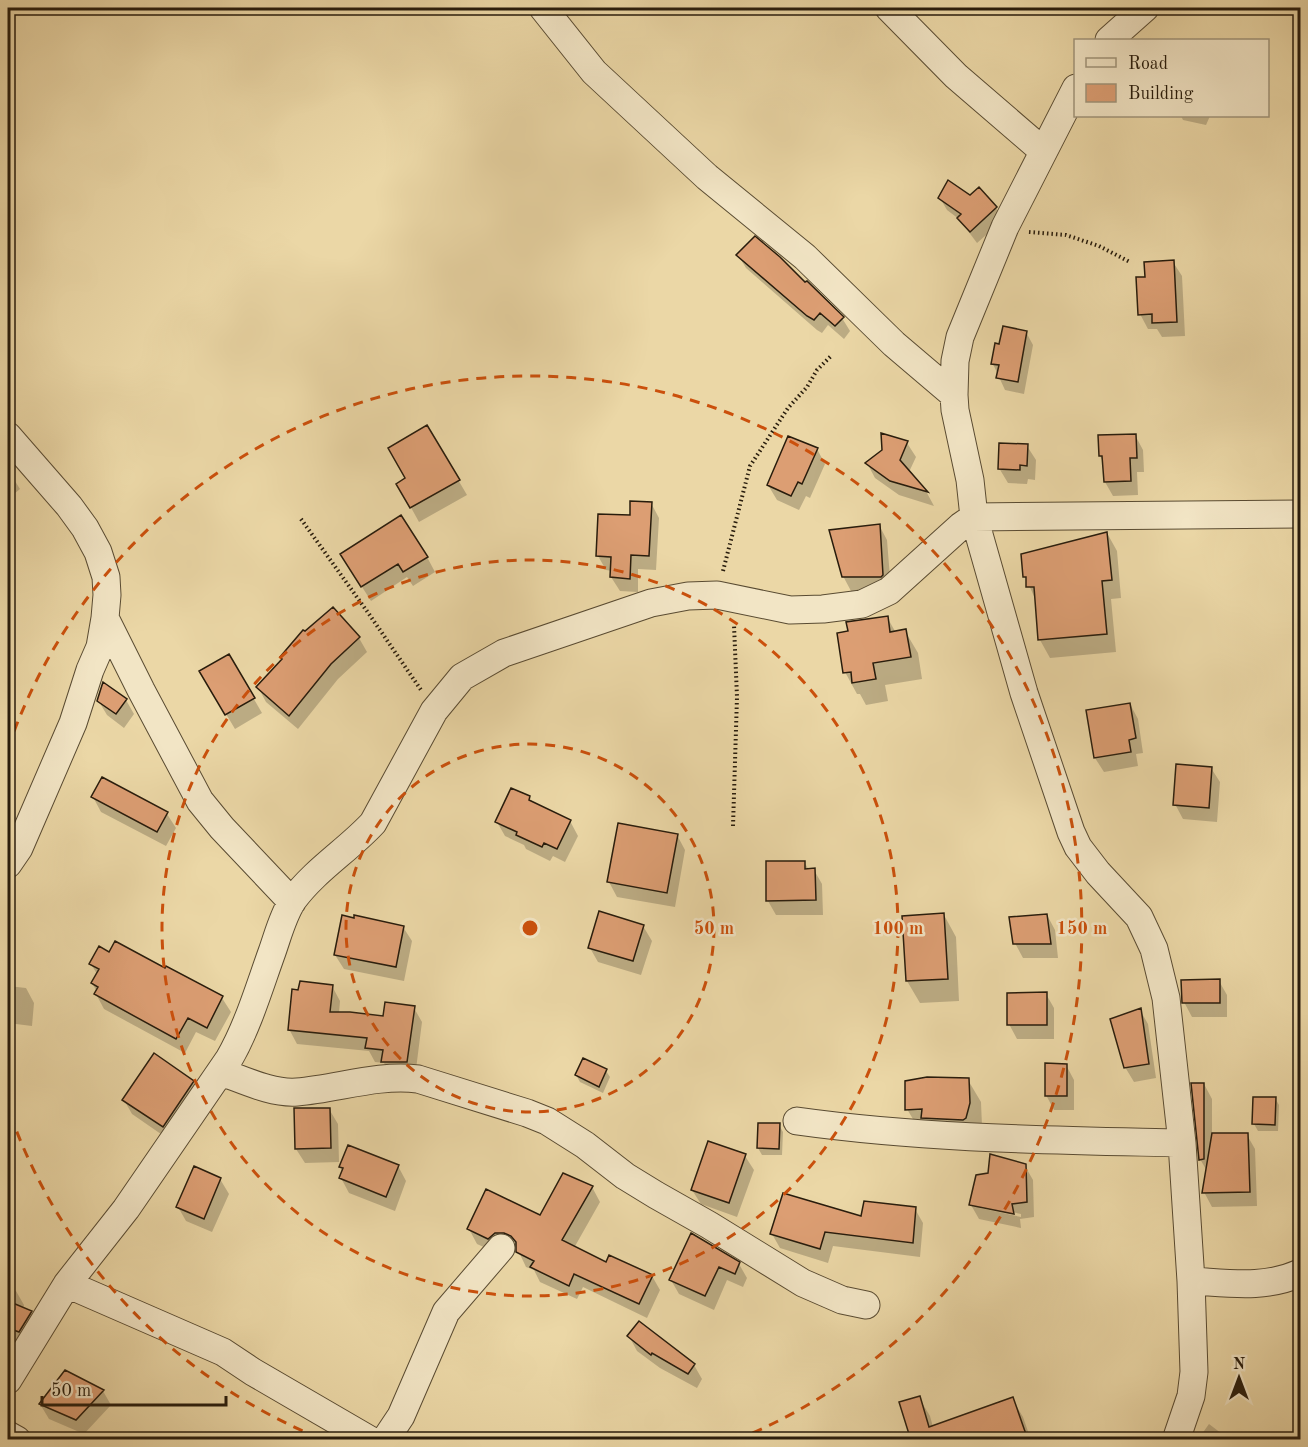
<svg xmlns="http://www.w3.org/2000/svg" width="1308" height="1447" viewBox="0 0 1308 1447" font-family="'Old Standard TT',serif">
	<rect width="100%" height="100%" fill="#ebd7a6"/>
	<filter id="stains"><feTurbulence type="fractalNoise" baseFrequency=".00333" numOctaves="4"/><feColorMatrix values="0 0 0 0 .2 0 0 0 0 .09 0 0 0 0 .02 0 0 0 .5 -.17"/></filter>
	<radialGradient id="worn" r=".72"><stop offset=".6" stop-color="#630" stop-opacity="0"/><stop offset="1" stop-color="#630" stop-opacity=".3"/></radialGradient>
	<path fill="#0003" fill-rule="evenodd" d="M8,8H16L10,37L8,36Z
		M1181,116H1210L1206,125L1183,120Z
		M979,189L996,208L1003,220L977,243L959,219L947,210L940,198L970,197Z
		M738,255L842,318L850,331L844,339L828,325L822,333L817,330L746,268Z
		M1173,262L1182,276L1185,336L1162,337L1157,329H1148L1140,314L1146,278Z
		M1026,332L1033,345L1024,394L1005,390L993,364L1000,345Z
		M427,427L467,495L419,522L398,484L407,479Z
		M1135,435L1143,450L1144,472H1137L1138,495L1113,496L1105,482L1104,463L1100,456Z
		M907,443L916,457L909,472L927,493L934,506L899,495L875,478L867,463Z
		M1027,446L1036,460L1035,480L1028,479L1027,484L1008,483L999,468Z
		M817,449L825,464L810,498L806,496L799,510L777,500L768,485Z
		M8,470L20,489L8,499Z
		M651,503L659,518L656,570L638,569V592L620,591L611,577L612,571L606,570L598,556L631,517Z
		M879,525L887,540L891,590L851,591L843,576Z
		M1107,533L1117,551L1121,598L1111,599L1116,652L1050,658L1040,640L1036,601L1025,576Z
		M427,557L435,572L413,586L407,577L371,601L350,568Z
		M887,617L896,633L905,631L918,653L922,679L885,685L888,701L866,705L860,694H857L845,672Z
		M359,638L367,652L338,679L298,729L266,702L258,687Z
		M229,656L262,713L235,729L201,672Z
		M98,700H126L134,714L124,728L107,715Z
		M1130,704L1138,719L1143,753L1136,754L1138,766L1104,772L1095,758Z
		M1211,768L1220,782L1217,822L1183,819L1175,804Z
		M103,779L167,814L176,828L166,846L101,812L93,797Z
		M529,797L533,803L570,821L578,836L565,862L553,856L550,861L526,849L524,845L505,836L497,822Z
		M677,835L685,850L675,907L617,897L609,882Z
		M804,862L809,870H814L822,884L823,915H776L768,901Z
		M944,915L956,937L959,1001L920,1003L907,981Z
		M1047,915L1055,930L1058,958H1023L1015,943Z
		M643,926L652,941L641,975L598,962L590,948Z
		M403,927L412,941L404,981L344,969L335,955Z
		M91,964L222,998L231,1012L215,1041L196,1032L185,1053L104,1009L96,994L97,992L92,983L97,974Z
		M1219,981L1227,995V1017H1192L1184,1002Z
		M8,986L26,988L34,1003L32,1026L8,1023Z
		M332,986L340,1001L339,1013L384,1018L414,1008L422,1022L415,1077L391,1076L384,1063L375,1062L369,1051L297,1044L289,1029Z
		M1046,994L1054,1008V1039H1017L1009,1024Z
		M1140,1010L1148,1024L1156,1078L1134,1082L1125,1067Z
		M1066,1065L1074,1080V1110H1054L1046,1095Z
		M606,1071L610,1077L603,1093L580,1082L576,1075Z
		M968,1080L981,1102L982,1126L920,1131L907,1109Z
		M193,1082L202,1096L171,1141L132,1114L124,1100Z
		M1204,1084L1212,1099V1135H1247L1255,1149L1257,1206L1212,1207L1204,1192L1207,1171L1200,1159Z
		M1275,1098L1279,1105L1278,1131H1258L1254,1124Z
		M329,1109L338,1124L339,1162L305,1163L296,1149Z
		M779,1125L783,1132L782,1155H762L758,1148Z
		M745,1156L754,1170L737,1217L701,1204L692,1190Z
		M340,1166H398L406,1181L395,1211L349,1193L341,1178L343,1172Z
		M1025,1166L1033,1180L1034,1217L1020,1219L1021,1228L979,1219L971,1205ZM980,1205L1021,1214V1217L980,1208Z
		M220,1179L229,1194L212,1232L186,1221L178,1207Z
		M592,1187L600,1202L574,1248L607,1264L652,1276L660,1290L647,1318L583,1287L577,1299L540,1282L534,1270L526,1267L517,1248L514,1247L497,1253L477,1244L469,1229L541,1216Z
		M915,1209L923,1223L920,1257L833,1246L828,1263L780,1248L772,1234Z
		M691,1235L739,1264L747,1278L743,1287L727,1280L714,1310L679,1294L671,1280Z
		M8,1287L16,1291L24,1305L23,1309L31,1313L39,1327L8,1365Z
		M629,1336L694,1365L702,1379L697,1388L660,1368L637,1351Z
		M103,1391L111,1405L84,1434L49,1419L40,1404Z
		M919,1398L930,1416L933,1427L1012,1399L1023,1417L1031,1440H912Z
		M1209,1424L1230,1440H1200L1199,1438Z"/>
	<path fill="#dc9e73" stroke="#281c0c" stroke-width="1.5" d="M948,180L970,195L979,187L997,207L970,232L957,218L961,214L938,198Z
		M755,236L780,257L805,282L807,281L844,317L835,326L820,313L814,320L807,316L736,255Z
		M1174,260L1177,322L1152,323V314L1138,315L1136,277H1145L1144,262Z
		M1003,326L1027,331L1018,382L996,378L999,365L991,364L995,343L999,344Z
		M427,425L460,480L410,508L396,484L405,478L388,448Z
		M881,433L908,441L900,460L928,492L890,481L865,463L882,450Z
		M1136,434L1137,458H1130L1131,481L1104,482L1102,456H1099L1098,435Z
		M788,436L818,448L802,484L798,482L791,496L767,485Z
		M999,443L1028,444L1027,466L1020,465V470L998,469Z
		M630,501L652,502L649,556L631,555L630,579L610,577L611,557L596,556L598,514L630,515Z
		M401,515L428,557L403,572L398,564L361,587L340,554Z
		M880,524L883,575L881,577H842L829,530Z
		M1107,532L1112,580L1102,581L1107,634L1038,640L1034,587H1026V577H1023L1021,554Z
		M333,607L360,637L331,664L289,716L256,687L282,659L280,657L303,630L305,631Z
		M888,616L890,632L906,629L911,657L873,663L876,679L852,683L851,672L843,673L837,633L848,631L846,622Z
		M229,654L255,698L225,715L199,671Z
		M103,682L127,699L116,714L97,701Z
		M1130,703L1136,738L1129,740L1131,752L1094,758L1086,710Z
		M1176,764L1212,767L1209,808L1173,805Z
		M102,777L168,812L157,832L91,797Z
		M511,788L530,796L529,800L571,820L557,849L544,843L542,847L516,835L517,832L495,822Z
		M618,823L678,834L667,893L607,882Z
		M766,861H805V869L815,868L816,900L766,901Z
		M599,911L644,925L633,961L588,948Z
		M944,913L948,979L906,981L902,916Z
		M1047,914L1051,944H1013L1009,917Z
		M342,915L354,918V915L404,926L396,967L334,955Z
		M115,941L165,968L166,966L223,996L207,1028L188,1018L176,1039L94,994L98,987L91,983L99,969L89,964L99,946L109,952Z
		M1220,979V1003H1182L1181,980Z
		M300,981L333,985L330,1012H350L383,1016L385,1002L415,1006L407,1062H381L383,1050L365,1048L367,1038L288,1030L292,989L298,990Z
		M1047,992V1025H1007V993Z
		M1141,1008L1149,1064L1124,1068L1110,1019Z
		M154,1053L194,1081L163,1127L122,1100Z
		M583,1058L607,1069L599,1087L575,1075Z
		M1045,1063L1067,1064V1096H1045Z
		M927,1077L969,1078L970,1103L966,1118L963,1120L921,1118L922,1109L905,1110V1081Z
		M1191,1083H1204V1159L1199,1160Z
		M1253,1097H1276L1275,1125L1252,1124Z
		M294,1108H330L331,1148L295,1149Z
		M758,1123H780L779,1149L757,1148Z
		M1212,1133H1248L1250,1192L1202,1193Z
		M708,1141L746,1154L729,1203L691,1190Z
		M348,1145L399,1165L386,1197L339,1178L343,1168L339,1167Z
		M990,1154L1026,1164L1027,1202L1012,1204L1014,1214L969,1205L976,1175L988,1173Z
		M194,1166L221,1178L204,1219L176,1207Z
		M563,1173L593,1186L562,1240L606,1262L609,1255L653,1275L639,1304L574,1274L569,1286L530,1267L534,1261L516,1252V1242L511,1236L504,1233H495L488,1239L467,1229L486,1189L540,1215Z
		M783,1193L861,1216L864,1201L916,1207L913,1243L825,1232L820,1249L770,1234Z
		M691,1233L740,1262L735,1274L719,1267L705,1296L669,1280Z
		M8,1301L32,1311L19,1332L8,1328Z
		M639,1321L695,1364L688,1374L652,1353L651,1355L627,1336Z
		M65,1370L104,1390L76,1420L39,1404Z
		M920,1396L929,1427L1013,1397L1028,1440H903L902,1437L909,1434L899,1402Z"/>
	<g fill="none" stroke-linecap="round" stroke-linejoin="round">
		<g stroke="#594b32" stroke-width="29">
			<path id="minor" d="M543,8L594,72L707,177L805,257L894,344L954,395
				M889,8L956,76L1043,151
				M1109,40L1145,8
				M1076,88L1005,227L960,337L955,361L954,395L955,410L970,480L974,517L1024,693L1071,832L1078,847L1098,873L1139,917L1154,949L1166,998L1182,1143L1191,1281L1194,1372L1191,1396L1176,1440
				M8,436L69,506L85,528L98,552L106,577L107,595L105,618L100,647L90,670L73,723L19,848L8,864
				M105,618L141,690L200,801L222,828L292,902
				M221,1072C244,1080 272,1094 297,1092C337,1089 377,1074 418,1079L527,1113L547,1121L585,1145L625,1176L656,1195L709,1225L803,1283L842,1300L866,1305
				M797,1121C926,1139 1052,1140 1182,1143
				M1191,1281C1229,1283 1265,1289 1300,1273
				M67,1284L223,1352L253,1372L370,1440
				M8,1380L67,1284L126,1209L229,1059C248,1026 259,988 272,952C278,935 283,915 293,900C315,870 348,850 373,823L434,711L462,677L504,653L651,603L688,596L717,595L790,610L823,609L862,604L889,591L961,526L974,517L1300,514
				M8,1435L17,1440
				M385,1440L401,1416L446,1312L501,1248"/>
		</g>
		<path stroke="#281c0c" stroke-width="4" stroke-dasharray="1.5 3" stroke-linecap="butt" d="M1029,232L1066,235L1099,246L1130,262
			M301,519L369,614L421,690
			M723,571L750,466L788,408L807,387L817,370L831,356
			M733,826L737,697L734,625"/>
		<use href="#minor" stroke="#f2e5c5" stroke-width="27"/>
	</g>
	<g fill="none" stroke="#cb500c" stroke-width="3" stroke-dasharray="10 8">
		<circle cx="530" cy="928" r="184"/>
		<circle cx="530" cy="928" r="368"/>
		<path d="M319 1438A552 552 0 0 1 8 1108M8 748A552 552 0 1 1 741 1438"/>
	</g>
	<circle cx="530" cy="928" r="9" fill="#cb500c" stroke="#f2e5c5" stroke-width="3"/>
	<g font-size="18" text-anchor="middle" font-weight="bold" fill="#cb500c" stroke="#f2e5c5" stroke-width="5" stroke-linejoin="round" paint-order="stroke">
		<text x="714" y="934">50 m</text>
		<text x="898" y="934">100 m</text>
		<text x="1082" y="934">150 m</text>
	</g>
	<rect width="1308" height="1447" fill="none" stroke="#ebd7a6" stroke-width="30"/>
	<rect x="9" y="9" width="1290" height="1429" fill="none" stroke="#281c0c" stroke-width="3"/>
	<rect x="15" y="15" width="1278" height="1417" fill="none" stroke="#281c0c" stroke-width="1.5"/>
	<rect x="1074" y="39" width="195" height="78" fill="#f2e5c5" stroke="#a1957b" stroke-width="1.5"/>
	<rect x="1086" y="58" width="30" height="9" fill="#f2e5c5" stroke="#a1957b" stroke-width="1.5"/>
	<text x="1128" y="69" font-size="18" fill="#281c0c">Road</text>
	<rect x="1086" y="84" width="30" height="18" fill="#dc9e73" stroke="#a1957b" stroke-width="1.5"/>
	<text x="1128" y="99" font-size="18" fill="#281c0c">Building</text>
	<g transform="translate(1239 1378)" stroke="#f2e5c5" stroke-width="4.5" paint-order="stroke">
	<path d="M0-4.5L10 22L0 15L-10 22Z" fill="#281c0c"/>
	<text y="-9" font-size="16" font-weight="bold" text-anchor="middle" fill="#281c0c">N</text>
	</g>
	<path d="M42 1396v9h184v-9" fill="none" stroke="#281c0c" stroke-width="3"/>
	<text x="51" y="1396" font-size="18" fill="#281c0c" stroke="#f2e5c5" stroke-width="4.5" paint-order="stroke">50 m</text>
	<rect width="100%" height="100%" filter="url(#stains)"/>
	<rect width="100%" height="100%" fill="url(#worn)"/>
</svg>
